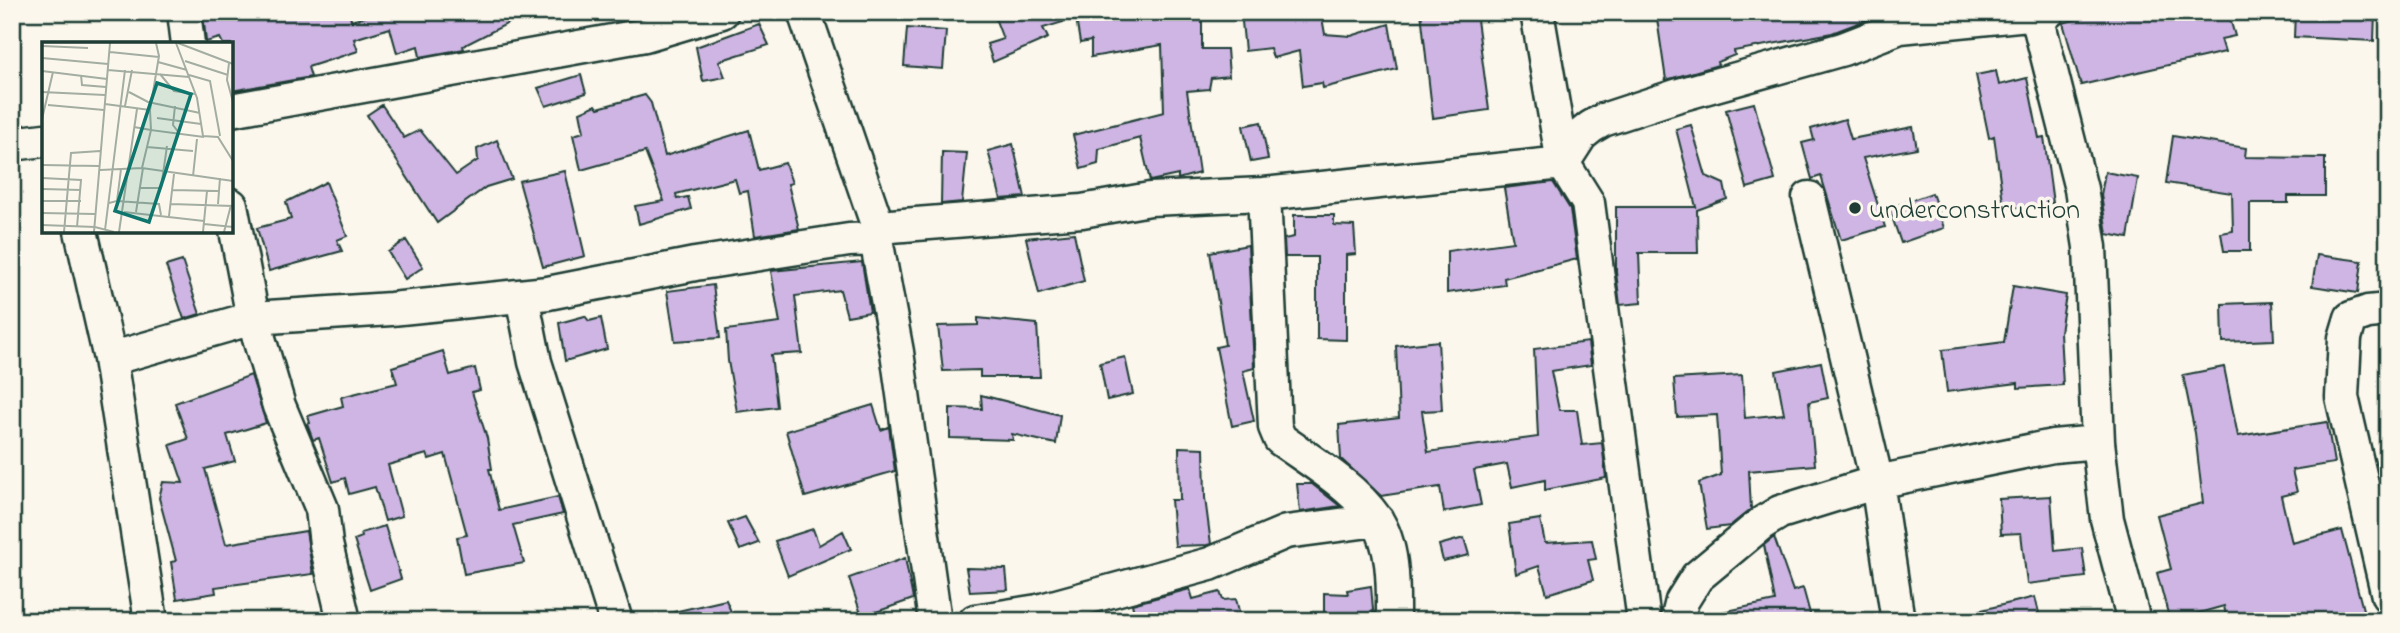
<svg xmlns="http://www.w3.org/2000/svg" width="2400" height="633" viewBox="0 0 2400 633" font-family="'Indie Flower',sans-serif">
	<rect width="100%" height="100%" fill="#fbf7ec"/>
	<filter id="ink" filterUnits="userSpaceOnUse"><feTurbulence type="fractalNoise" baseFrequency=".0143" numOctaves="2"/><feDisplacementMap in="SourceGraphic" scale="14" xChannelSelector="R" yChannelSelector="G"/><feConvolveMatrix kernelMatrix="1 2 1 2 8 2 1 2 1" color-interpolation-filters="sRGB"/></filter>
	<g filter="url(#ink)">
		<path fill="#ceb5e3" stroke="#1f3d34" stroke-width="2" d="M203,12H350L351,21L382,12H530L463,46L464,49L420,57L418,46L397,53L390,28L354,39L358,51L308,67L311,77L231,91V44H223L220,38L206,42Z
			M1016,12H1202V49H1227L1229,76L1211,78L1209,89L1187,91L1199,173L1178,179V175L1150,181L1140,138L1099,149L1098,164L1081,169L1073,135L1164,112L1162,45L1091,57V41L1080,43L1076,18L1043,28L1048,38L993,62L987,44L1003,39L995,18Z
			M1241,12H1321L1325,34L1351,36L1389,24L1397,69L1323,88L1322,83L1303,86L1299,51L1273,58L1270,48L1245,51Z
			M1421,12H1476L1489,110L1433,118Z
			M1656,12H1887L1832,33L1734,51L1735,55L1717,62L1718,65L1666,80Z
			M2101,12H2228L2235,36L2221,39L2225,52L2081,85L2063,23Z
			M2295,12H2375L2374,41L2294,37Z
			M759,24L769,45L719,61L725,77L703,81L696,47Z
			M907,28L946,31L943,69L904,66Z
			M1996,71L1999,85L2027,78L2039,138L2044,137L2053,203L2004,209L1994,136L1989,138L1976,75Z
			M581,75L586,93L546,106L538,88Z
			M645,95L651,103L665,156L749,130L759,170L785,163L792,183L788,184L799,229L755,236L748,191L739,193L735,179L676,194L677,199L688,197L691,209L639,224L635,206L664,201L645,152L581,170L573,135L584,132L580,112L596,105L598,108Z
			M1754,103L1775,180L1747,188L1726,110Z
			M382,105L404,138L420,130L456,175L478,160L477,149L497,140L512,179L486,187L437,223L367,115Z
			M1845,119L1851,139L1913,127L1917,148L1863,158L1885,227L1841,240L1821,176L1812,179L1802,143L1814,140L1811,129Z
			M1261,122L1268,159L1251,162L1243,126Z
			M1691,125L1706,176L1724,184L1727,199L1697,210L1698,253H1639L1641,303L1620,305L1616,272V207H1696L1676,129Z
			M2173,136L2246,148L2245,157L2325,158V196H2288V203H2250V251H2224L2221,233L2233,231L2232,193L2166,183Z
			M1013,144L1025,197L1001,199L988,151Z
			M942,152L967,153L962,202L941,204Z
			M565,171L585,256L543,267L519,181Z
			M2105,172L2138,178L2128,238L2107,234L2101,195Z
			M326,182L347,236L337,240L342,251L269,271L257,228L291,219L286,202Z
			M1553,182L1570,209L1577,259L1504,278L1505,285L1447,293V251L1513,242L1504,188Z
			M1932,193L1944,228L1901,243L1889,208Z
			M1294,215H1334V225L1354,226L1356,254L1346,255V340L1317,339V257H1285L1284,239L1294,237Z
			M1074,233L1084,281L1039,294L1026,238Z
			M406,240L423,267L405,279L388,252Z
			M1248,245L1254,368L1243,371L1254,421L1232,426L1216,347L1225,345L1210,252Z
			M2317,255L2362,261L2358,293L2312,286Z
			M182,261L200,314L184,319L166,266Z
			M862,262L870,312L847,316L840,290L795,296L802,353L771,355L777,407L737,412L728,361L726,330L780,323L771,271Z
			M713,285L720,338L675,341L667,291Z
			M2013,286L2066,295L2060,332L2063,385L2018,388V383L1947,392L1942,350L2004,342Z
			M2272,302L2274,340L2223,342L2222,304Z
			M585,316L589,321L601,318L607,349L565,361L559,323Z
			M978,318L1037,324L1040,377H980V370L943,371L938,326L978,325Z
			M1438,341L1442,410L1422,411L1428,452L1538,437L1534,349L1588,342L1591,365L1551,371L1559,410H1577L1582,445L1602,443L1606,478L1545,490V480L1512,487L1507,464L1474,470L1481,505L1444,512L1440,487L1381,496L1341,459L1339,425L1399,418L1396,346Z
			M443,351L450,375L475,368L480,390L472,392L487,438L492,469H489L499,510L558,497L563,514L513,525L524,563L464,574L457,537L467,535L445,454L429,459L427,454L388,465L402,516L385,521L375,487L349,494L345,478L333,482L319,438L313,440L307,424L310,423L308,416L343,406L341,397L397,383L392,367Z
			M1125,357L1133,394L1107,400L1100,363Z
			M1821,362L1828,398L1809,402L1815,465L1749,471L1751,509L1730,526L1707,529L1699,483L1721,475L1717,415L1677,417L1674,379L1742,375L1745,418L1784,414L1776,371Z
			M2224,367L2238,436L2327,422L2334,463L2292,470L2297,492L2281,496L2292,543L2342,530L2366,621H2227L2224,606L2170,621L2157,573L2171,569L2157,515L2203,503L2195,433L2183,375Z
			M251,375L266,423L227,435L235,461L205,469L226,544L306,531L313,574L215,587L216,593L177,599L171,562L176,561L159,498L163,482L183,483L170,445L188,439L175,403Z
			M981,395L1060,415L1056,444L1012,434L1013,440L950,438V408L982,409Z
			M873,405L881,430L889,427L895,471L805,497L786,431Z
			M1179,447L1204,448L1205,498L1211,544L1207,545L1175,546L1171,500H1180Z
			M1297,484H1312L1340,506L1300,512Z
			M2051,496L2055,551L2082,548L2086,577L2027,584L2021,533L2001,534L1999,499Z
			M745,517L759,543L740,550L728,523Z
			M1540,519L1545,543L1592,540L1596,559L1588,560L1593,580L1547,594L1539,566L1516,574L1509,524Z
			M385,526L401,579L370,590L354,540L362,537L361,533Z
			M813,529L819,545L843,531L851,549L788,576L775,541Z
			M1774,537L1793,591L1803,588L1812,621H1723L1722,612L1775,601L1764,545Z
			M1464,538L1469,555L1443,561L1439,545Z
			M905,558L913,599L862,617L849,578Z
			M966,568L1006,569L1008,590L970,592Z
			M1371,586L1374,621H1324V593L1348,594L1347,590Z
			M1190,589L1193,599L1220,592L1223,600L1236,599L1241,619L1136,621L1132,604Z
			M2035,597L2041,621H1966L1965,614Z
			M726,600L735,621H670L669,613Z"/>
		<g fill="none" stroke-linecap="round" stroke-linejoin="round">
			<g stroke="#1f3d34" stroke-width="37">
				<path id="minor" d="M184,12L188,44
					M804,12L878,227L876,239L897,352L935,621
					M1537,12L1563,163
					M2036,12L2081,189L2090,247L2098,442L2107,519L2134,621
					M231,110L645,35L722,12
					M12,144L44,140
					M1563,163L1581,135L1591,127L1603,120L1676,96L1843,49L1900,27L2048,12
					M1264,194L1275,427L1280,439C1312,462 1353,486 1376,519C1395,547 1393,589 1393,621
					M1809,198L1877,482L1898,621
					M231,205L253,318L279,406L322,509L326,544L344,621
					M878,227L1082,211L1150,199L1264,194L1563,163L1588,203L1644,621
					M81,231L110,359L151,621
					M522,296L535,362L616,621
					M2388,310L2368,312L2351,318L2345,338L2342,397L2388,596
					M110,359L253,318L391,309L548,293L695,264L849,240L876,239
					M975,621L1038,611L1210,564L1286,532L1377,520
					M1677,621L1682,601L1697,577L1762,523L1780,512L1877,482L2053,446L2098,442"/>
			</g>
			<use href="#minor" stroke="#fbf7ec" stroke-width="32"/>
		</g>
	</g>
	<circle fill="#1f3d34" stroke="#fbf7ec" stroke-width="2.5" cx="1855" cy="208" r="7"/>
	<g text-anchor="middle" stroke-width="7" stroke-linejoin="round" paint-order="stroke">
		<g font-size="28" fill="#1f3d34" stroke="#fbf7ec" text-anchor="start">
			<text x="1869" y="218">underconstruction</text>
		</g>
	</g>
	<g transform="translate(42 42)">
		<rect width="191" height="191" fill="#fbf7ec"/>
		<path fill="none" stroke="#a3ada2" stroke-width="2" d="M134,1L155,56L161,94L176,95L191,119M136,1L191,22M0,4L46,6M68,10L117,15M0,16L66,22M143,19L186,33M116,20L145,28M187,21L185,38L191,60M66,28L147,35M0,29L65,37M118,32L132,49L153,52M39,33L40,43L64,45M147,33L168,39L178,94M0,50L63,53M87,50L106,60L158,71M63,62L108,68M6,63L62,68M83,64L90,28M133,64L131,83L137,91M115,76L159,82M0,77L11,30M92,85L109,88L108,68L117,14L114,1M105,105L151,109M0,123L57,124M100,126L109,88L162,95M58,128L100,126L191,139M151,134L155,97M0,136L39,138L35,185M98,146H119L125,104M0,147L39,148M130,148L176,149M0,159H39M75,159L117,162L119,173M67,161L75,159L79,127M129,162L191,164M176,162L178,136M82,170L162,179M94,170L101,126M0,171L53,172M127,174L132,132M162,182L191,185M0,183L53,185L72,190M63,188L83,28M22,190L29,111L58,109M52,190L68,1M77,190L95,67M161,190L165,149M182,190L189,163"/>
		<path fill="#0f766e" fill-opacity="0.15" stroke="#0f766e" stroke-width="3.5" d="M115,41L149,52L107,180L73,169Z"/>
		<rect width="191" height="191" fill="none" stroke="#1f3d34" stroke-width="3.5"/>
	</g>
	<rect width="2400" height="633" fill="none" stroke="#fbf7ec" stroke-width="42"/>
	<rect x="21" y="21" width="2358" height="591" fill="none" stroke="#1f3d34" stroke-width="2.5" filter="url(#ink)"/>
</svg>
